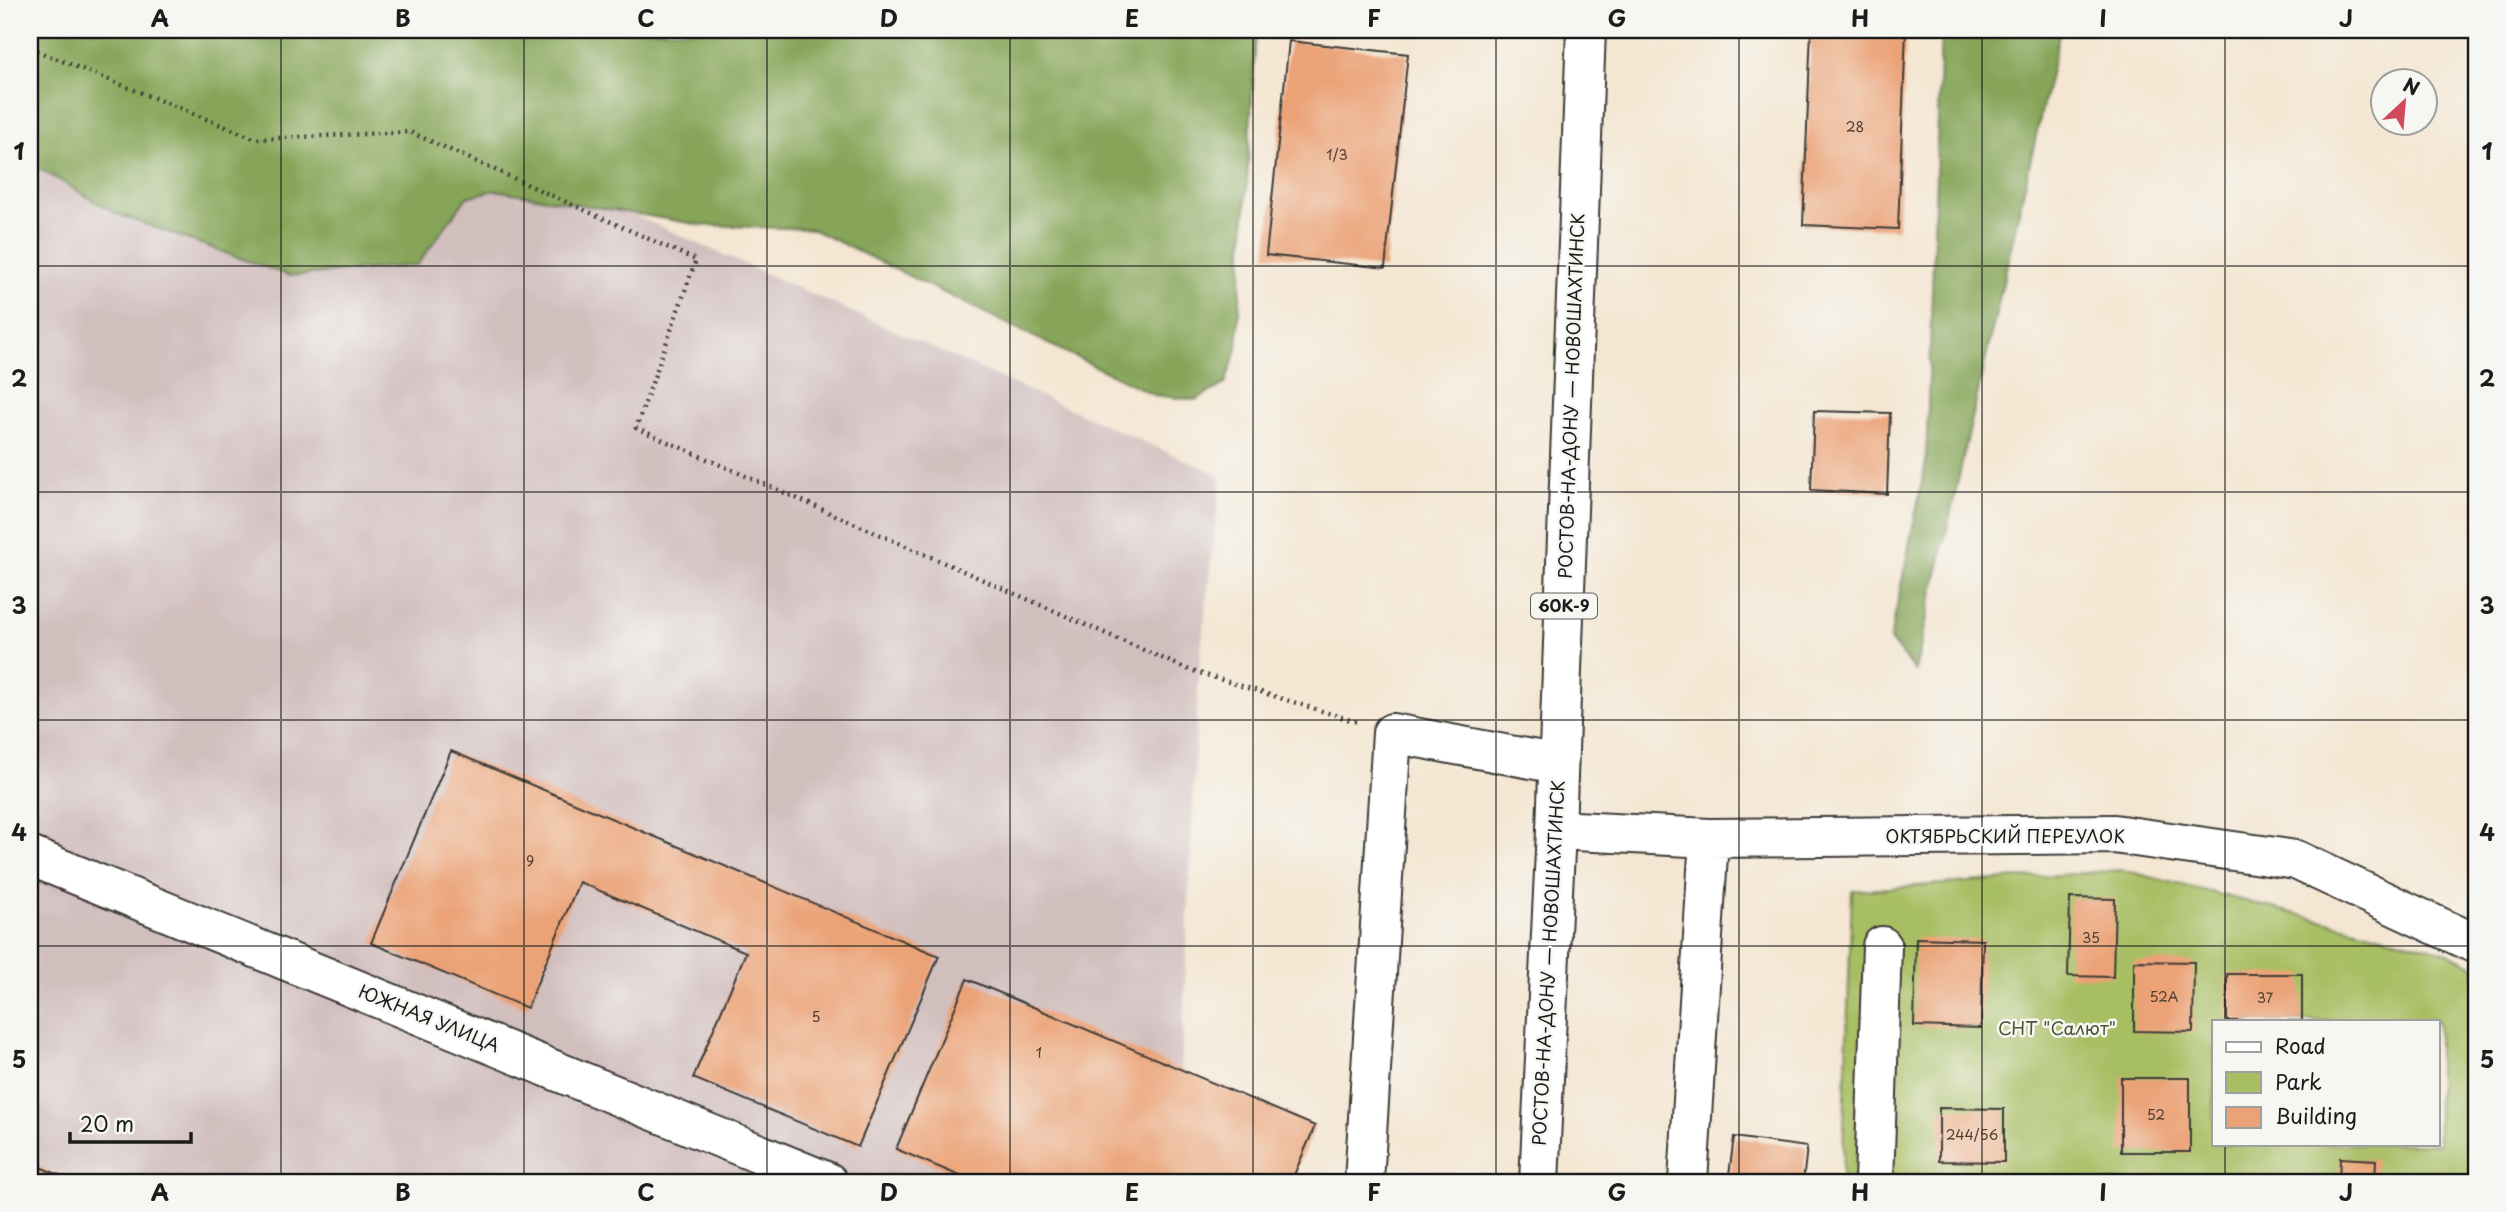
<svg xmlns="http://www.w3.org/2000/svg" width="2506" height="1212" viewBox="0 0 2506 1212" font-family="'Playpen Sans',sans-serif">
	<rect width="100%" height="100%" fill="#f6f6f2"/>
	<filter id="ink" filterUnits="userSpaceOnUse"><feTurbulence type="fractalNoise" baseFrequency=".0143" numOctaves="2"/><feDisplacementMap in="SourceGraphic" scale="14" xChannelSelector="R" yChannelSelector="G"/><feConvolveMatrix kernelMatrix="1 2 1 2 8 2 1 2 1" color-interpolation-filters="sRGB"/></filter>
	<filter id="wash" filterUnits="userSpaceOnUse"><feTurbulence type="fractalNoise" baseFrequency=".00686" numOctaves="4" result="noise"/><feDisplacementMap in="SourceGraphic" scale="28" xChannelSelector="R" yChannelSelector="G"/><feGaussianBlur stdDeviation="1.57" result="paint"/><feColorMatrix in="noise" values="0 0 0 0 0 0 0 0 0 0 0 0 0 0 0 0 0 1.4 0 .05"/><feComposite in="paint" operator="in"/></filter>
	<g filter="url(#wash)">
		<rect width="100%" height="100%" fill="#f4e6d2"/>
		<path fill="#d1bfbe" d="M30,30H218L1221,476L1199,667L1176,1182H40L30,1178Z"/>
		<path fill="#a8be63" stroke="#626d40" stroke-width="2" fill-rule="evenodd" d="M2123,870L2446,952L2476,967V1182H1842L1852,891ZM2214,1021H2438V1144H2214Z"/>
		<path fill="#86a559" stroke="#51603a" stroke-width="2" d="M30,30H1256L1237,349L1225,384L1195,400L1154,395L812,229L701,225L495,190L467,197L417,265L290,276L117,214L30,163Z
			M1941,30H2060L1915,671L1890,640L1926,462Z"/>
		<g id="blocks">
			<path fill="#eba276" d="M1811,30H1906L1898,229L1803,225Z
				M1289,41L1408,54L1385,268L1266,255Z
				M1814,411L1890,413L1887,494L1811,490Z
				M451,751L939,956L858,1147L693,1078L746,952L579,882L527,1008L371,943Z
				M2070,898L2115,899L2113,977L2068,976Z
				M1916,938L1983,940L1981,1028L1914,1026Z
				M2134,961L2194,962L2193,1032L2134,1031Z
				M2227,974H2302V1021H2227Z
				M967,979L1315,1126L1291,1182H974L896,1149Z
				M2121,1078H2190V1152H2121Z
				M1939,1108L2004,1109V1162L1939,1161Z
				M1734,1137L1807,1147L1803,1182H1728Z
				M2340,1158L2376,1160L2375,1182H2339Z
				M30,1163L76,1182H30Z"/>
		</g>
	</g>
	<g filter="url(#ink)">
		<use href="#blocks" fill-opacity="0" stroke="#3c3a37" stroke-width="2"/>
		<g fill="none" stroke-linecap="round" stroke-linejoin="round">
			<g stroke="#3c3a37" stroke-width="42">
				<path id="minor" d="M1556,830L1709,838L2114,834L2296,860L2476,944
					M30,856L828,1182
					M1364,1182L1392,733L1558,764
					M1688,1182L1709,838
					M1874,1182L1882,946"/>
			</g>
			<g stroke="#3c3a37" stroke-width="42">
				<path id="major" d="M1539,1182L1556,830L1586,30"/>
			</g>
			<path stroke="#3c3a37" stroke-width="4.5" stroke-dasharray="2 5" stroke-linecap="butt" d="M30,48L256,139L410,132L696,260L636,428L1187,669L1357,722"/>
			<use href="#minor" stroke="#fff" stroke-width="38"/>
			<use href="#major" stroke="#fff" stroke-width="38"/>
		</g>
	</g>
	<path fill="none" stroke="#1c1c1c" stroke-width="2" stroke-opacity="0.55" d="M281,30V1182M524,30V1182M767,30V1182M1010,30V1182M1253,30V1182M1496,30V1182M1739,30V1182M1982,30V1182M2225,30V1021M30,266H2476M30,492H2476M30,720H2476M30,946H2476M2225,1144V1182"/>
	<g text-anchor="middle" stroke-width="5" stroke-linejoin="round" paint-order="stroke">
		<g font-size="14" fill="#503e32">
			<text x="1855" y="132">28</text>
			<text x="1337" y="160">1/3</text>
			<text x="530" y="866">9</text>
			<text x="2091" y="943">35</text>
			<text x="2164" y="1002">52А</text>
			<text x="2265" y="1003">37</text>
			<text x="816" y="1022">5</text>
			<text x="1039" y="1058">1</text>
			<text x="2156" y="1120">52</text>
			<text x="1972" y="1140">244/56</text>
		</g>
		<rect fill="#f6f6f2" stroke="#5d5d5c" stroke-width="2" x="1531" y="593.5" width="66" height="25" rx="5"/>
		<g font-size="16" font-weight="bold" fill="#1c1c1c">
			<text x="1564" y="612">60К-9</text>
		</g>
		<g font-size="18" fill="#1c1c1c" stroke="#f6f6f2">
			<text transform="translate(1572 396) rotate(-88)" y="6">РОСТОВ-НА-ДОНУ — НОВОШАХТИНСК</text>
			<text x="2005" y="843">ОКТЯБРЬСКИЙ ПЕРЕУЛОК</text>
			<text transform="translate(1549 963) rotate(-87)" y="6">РОСТОВ-НА-ДОНУ — НОВОШАХТИНСК</text>
			<text transform="translate(429 1019) rotate(22)" y="6">ЮЖНАЯ УЛИЦА</text>
		</g>
		<g font-size="18" fill="#4d5535" stroke="#f6f6f2">
			<text x="2057" y="1035">СНТ "Салют"</text>
		</g>
	</g>
	<rect width="2506" height="1212" fill="none" stroke="#f6f6f2" stroke-width="77"/>
	<rect x="2212" y="1020" width="228" height="126" fill="#f6f6f2" stroke="#9f9f9c" stroke-width="2"/>
	<rect x="2226" y="1042" width="35" height="10" fill="#ffffff" stroke="#9f9f9c" stroke-width="2"/>
	<text x="2275" y="1054" font-size="21" fill="#1c1c1c">Road</text>
	<rect x="2226" y="1072" width="35" height="21" fill="#a8be63" stroke="#9f9f9c" stroke-width="2"/>
	<text x="2275" y="1090" font-size="21" fill="#1c1c1c">Park</text>
	<rect x="2226" y="1107" width="35" height="21" fill="#eba276" stroke="#9f9f9c" stroke-width="2"/>
	<text x="2275" y="1124" font-size="21" fill="#1c1c1c">Building</text>
	<g transform="translate(2404 102) rotate(26)"><circle r="33" fill="#f6f6f2" stroke="#9f9f9c" stroke-width="2"/>
	<path d="M0-5L12 26L0 18L-12 26Z" fill="#d1495b"/>
	<text y="-10" font-size="19" font-weight="bold" text-anchor="middle" fill="#1c1c1c">N</text>
	</g>
	<path d="M70 1132v10h121v-10" fill="none" stroke="#1c1c1c" stroke-width="3.5"/>
	<text x="80" y="1132" font-size="21" fill="#1c1c1c" stroke="#f6f6f2" stroke-width="5" paint-order="stroke">20 m</text>
	<rect x="38" y="38" width="2430" height="1136" fill="none" stroke="#1c1c1c" stroke-width="2.5"/>
	<g font-size="23" text-anchor="middle" font-weight="bold" fill="#1c1c1c">
		<text x="160" y="27">A</text>
		<text x="403" y="27">B</text>
		<text x="646" y="27">C</text>
		<text x="889" y="27">D</text>
		<text x="1132" y="27">E</text>
		<text x="1374" y="27">F</text>
		<text x="1617" y="27">G</text>
		<text x="1860" y="27">H</text>
		<text x="2103" y="27">I</text>
		<text x="2346" y="27">J</text>
		<text x="19" y="160">1</text>
		<text x="2487" y="160">1</text>
		<text x="19" y="387">2</text>
		<text x="2487" y="387">2</text>
		<text x="19" y="614">3</text>
		<text x="2487" y="614">3</text>
		<text x="19" y="841">4</text>
		<text x="2487" y="841">4</text>
		<text x="19" y="1068">5</text>
		<text x="2487" y="1068">5</text>
		<text x="160" y="1201">A</text>
		<text x="403" y="1201">B</text>
		<text x="646" y="1201">C</text>
		<text x="889" y="1201">D</text>
		<text x="1132" y="1201">E</text>
		<text x="1374" y="1201">F</text>
		<text x="1617" y="1201">G</text>
		<text x="1860" y="1201">H</text>
		<text x="2103" y="1201">I</text>
		<text x="2346" y="1201">J</text>
	</g>
</svg>
